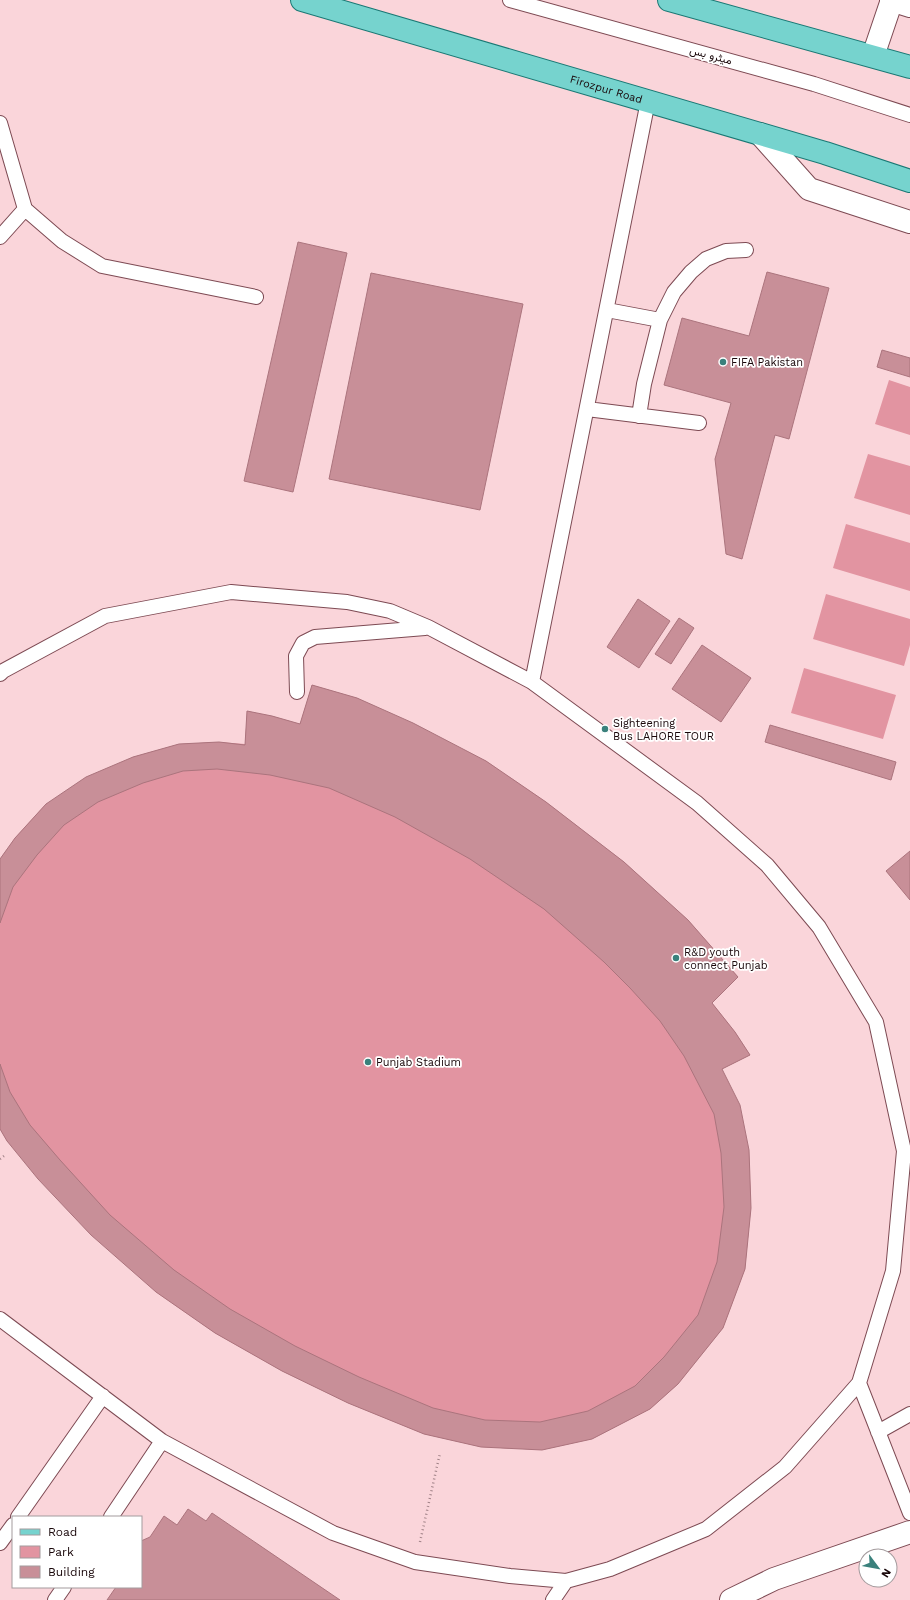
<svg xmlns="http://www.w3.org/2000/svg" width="910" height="1600" viewBox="0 0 910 1600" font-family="'Work Sans',Vazirmatn,sans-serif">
	<rect width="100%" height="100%" fill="#fad5da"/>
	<path fill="#e294a1" d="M889,380L910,387V435L875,424Z
		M868,454L910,466V515L854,498Z
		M846,524L910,543V591L833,568Z
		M826,594L910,619V645L904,666L813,639Z
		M804,668L896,695L883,739L791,713Z
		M312,685L357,698L486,761L546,802L624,862L688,920L738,977L712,1003L735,1032L750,1055L722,1069L749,1150L751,1208L745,1269L723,1328L678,1384L650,1409L592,1439L542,1450L481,1447L424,1434L348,1403L282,1371L215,1333L156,1292L7,1141L0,1129V859L15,838L46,804L133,757L179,744L219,742L245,744L247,711L272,716L300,724Z"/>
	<path fill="#c88f98" stroke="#ab747d" d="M298,242L347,253L293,492L244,481Z
		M767,272L829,288L789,439L775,435L742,559L726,554L715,459L731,403L664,385L682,318L749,336Z
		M371,273L523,304L480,510L329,479Z
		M882,350L910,358V377L877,367Z
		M638,599L670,621L639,668L607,647Z
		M679,618L694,628L671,664L655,654Z
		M702,645L751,678L721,722L672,689Z
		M312,685L357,698L413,723L486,761L546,802L624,862L688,920L738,977L712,1003L735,1032L750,1055L722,1069L740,1105L749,1150L751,1208L745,1269L723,1328L678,1384L650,1409L592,1439L542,1450L481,1447L424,1434L348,1403L282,1371L215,1333L156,1292L91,1235L38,1179L7,1141L0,1129V1064L10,1092L30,1125L60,1160L110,1215L174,1270L230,1309L295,1346L359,1377L433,1408L485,1420L540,1422L588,1411L635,1386L664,1357L698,1315L717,1262L724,1207L721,1153L714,1114L684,1056L660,1021L630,988L604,962L544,909L470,859L395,817L329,788L270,775L217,769L183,771L143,783L98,802L64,825L37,855L13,887L0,923V859L15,838L46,804L86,777L133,757L179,744L219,742L245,745L247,711L272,716L300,724Z
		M770,725L896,762L891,780L765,742Z
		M910,851V900L886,871Z
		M188,1509L206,1521L212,1513L340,1600H107L116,1587H141V1541L150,1537L164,1516L177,1525Z"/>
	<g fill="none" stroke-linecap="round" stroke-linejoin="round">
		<g stroke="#7d4a53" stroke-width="16">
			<path id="lane" d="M510,0L814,84L910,115
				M0,123L25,209L62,241L102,266L256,297
				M0,237L25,209
				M607,310L660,320
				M587,409L699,423
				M639,416L644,384L660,320L674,292L691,272L706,259L726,251L746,250
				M0,674L3,671L105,616L231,592L347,602L390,611L428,627L532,682L697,803L767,865L819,927L876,1022L904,1151L893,1271L859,1383L910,1513
				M532,682L648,101
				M297,692L296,656L303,643L315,637L425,628
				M0,1319L162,1441L333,1533L415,1562L510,1576L566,1581L610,1569L706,1529L785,1467L859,1383
				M878,1432L910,1414
				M18,1517L103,1396
				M111,1517L162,1441
				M0,1543L13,1525
				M55,1600L64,1587
				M553,1600L566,1581"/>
		</g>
		<g stroke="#7d4a53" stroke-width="24">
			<path id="street" d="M891,0L910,6
				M760,134L809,189L910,222"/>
		</g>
		<g stroke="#7d4a53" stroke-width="24">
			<path id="secondary" d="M873,56L892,0
				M731,1600L774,1579L910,1532"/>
		</g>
		<g stroke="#1a7874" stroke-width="24">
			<g id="primary">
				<path id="s1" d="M302,0L825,153L910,181"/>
				<path d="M669,0L910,67"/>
			</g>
		</g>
		<path stroke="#a18388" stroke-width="2.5" stroke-dasharray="1 3" stroke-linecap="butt" d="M0,1159L4,1156
			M420,1542L440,1453"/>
		<use href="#lane" stroke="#fff" stroke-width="14"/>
		<use href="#street" stroke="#fff" stroke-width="22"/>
		<use href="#secondary" stroke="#fff" stroke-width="22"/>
		<use href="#primary" stroke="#76d3ce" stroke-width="22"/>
	</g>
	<g fill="#3a817c" stroke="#fff" stroke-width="1.5">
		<circle cx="723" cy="362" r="4"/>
		<circle cx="605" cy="729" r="4"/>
		<circle cx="676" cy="958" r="4"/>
		<circle cx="368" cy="1062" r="4"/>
	</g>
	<g text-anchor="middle" stroke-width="3.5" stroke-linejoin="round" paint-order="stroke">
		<g font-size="11" fill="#180609" stroke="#fff">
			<text transform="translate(711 55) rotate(15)" y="4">میٹرو بس</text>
			<text dy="4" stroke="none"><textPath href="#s1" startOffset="317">Firozpur Road</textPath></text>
		</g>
		<g font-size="11" fill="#180609" stroke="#fff" text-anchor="start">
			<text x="731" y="366">FIFA Pakistan</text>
			<text x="613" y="727">Sighteening<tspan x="613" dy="13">Bus LAHORE TOUR</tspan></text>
			<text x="684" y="956">R&amp;D youth<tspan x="684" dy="13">connect Punjab</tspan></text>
			<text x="376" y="1066">Punjab Stadium</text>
		</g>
	</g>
	<rect x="12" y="1516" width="130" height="72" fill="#ffffff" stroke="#a39b9d"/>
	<rect x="20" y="1529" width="20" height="6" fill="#76d3ce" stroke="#a39b9d"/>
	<text x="48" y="1536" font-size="12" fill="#180609">Road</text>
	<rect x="20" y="1546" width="20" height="12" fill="#e294a1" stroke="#a39b9d"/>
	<text x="48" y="1556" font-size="12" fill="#180609">Park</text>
	<rect x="20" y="1566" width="20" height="12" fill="#c88f98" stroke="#a39b9d"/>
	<text x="48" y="1576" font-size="12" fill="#180609">Building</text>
	<g transform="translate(878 1568) rotate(122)"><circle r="19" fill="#ffffff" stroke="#a39b9d"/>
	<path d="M0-3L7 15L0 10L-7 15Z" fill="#3a817c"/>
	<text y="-6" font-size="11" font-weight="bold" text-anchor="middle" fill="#180609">N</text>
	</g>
</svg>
